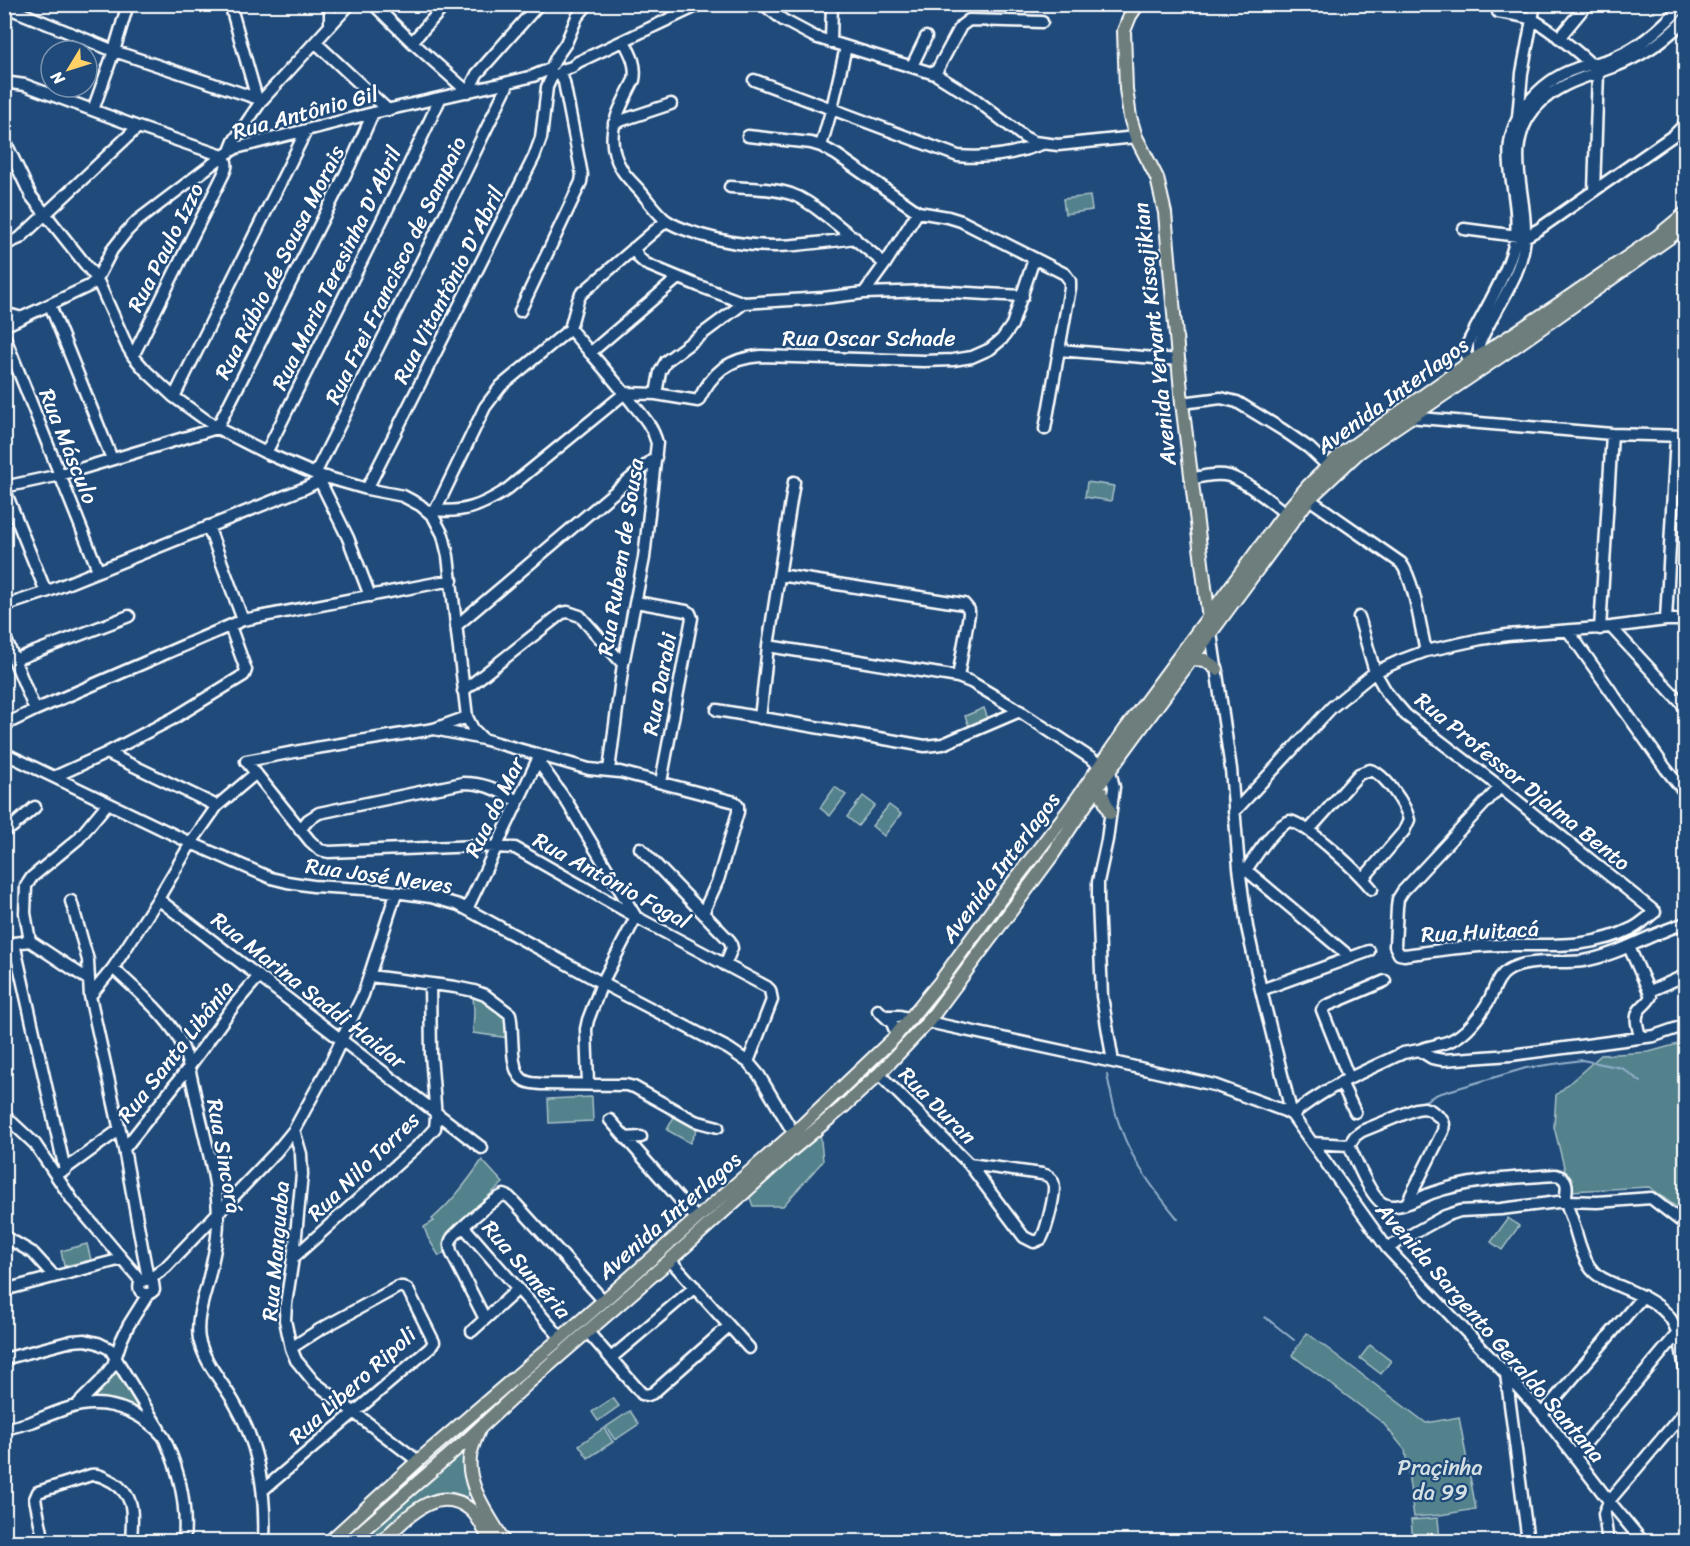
<svg xmlns="http://www.w3.org/2000/svg" width="1690" height="1546" viewBox="0 0 1690 1546" font-family="Sriracha,sans-serif">
	<rect width="100%" height="100%" fill="#1f4a7a"/>
	<filter id="ink" filterUnits="userSpaceOnUse"><feTurbulence type="fractalNoise" baseFrequency=".0167" numOctaves="2"/><feDisplacementMap in="SourceGraphic" scale="12" xChannelSelector="R" yChannelSelector="G"/><feConvolveMatrix kernelMatrix="1 2 1 2 8 2 1 2 1" color-interpolation-filters="sRGB"/></filter>
	<g filter="url(#ink)">
		<path fill="#52828c" stroke="#a8c0c6" stroke-width="1.5" d="M1090,196L1092,210L1065,214L1063,199Z
			M1087,482L1114,486L1111,501L1085,497Z
			M984,708L988,719L969,726L965,716Z
			M835,787L846,795L830,816L820,808Z
			M863,796L875,805L858,826L847,817Z
			M889,805L901,814L884,836L872,826Z
			M473,995L482,997L505,1013L510,1038L473,1033L474,1011Z
			M1685,1042V1213L1649,1187L1570,1191L1554,1127L1556,1095L1601,1055L1649,1052Z
			M592,1097L593,1121L549,1123L548,1099Z
			M675,1115L698,1127L690,1143L667,1130Z
			M820,1131L823,1161L783,1206H753L748,1193Z
			M482,1160L503,1183L447,1233L443,1243L444,1253L439,1256L428,1238L424,1227L434,1221L432,1219C452,1202 468,1181 482,1160Z
			M1508,1218L1519,1226L1502,1250L1491,1242Z
			M87,1244L91,1260L64,1266L61,1251Z
			M1307,1333L1426,1423L1459,1417L1476,1509L1440,1515L1414,1517L1405,1450L1383,1423L1292,1355Z
			M1370,1345L1391,1361L1381,1374L1360,1358Z
			M116,1363L147,1416L122,1402L89,1398Z
			M613,1398L619,1406L598,1421L592,1412Z
			M630,1411L639,1424L615,1440L606,1427Z
			M604,1428L613,1442L588,1458L579,1445Z
			M466,1448L473,1492L461,1500L448,1495L376,1541L356,1542Z
			M1438,1518L1440,1541H1413L1411,1520Z"/>
		<g fill="none" stroke-linecap="round" stroke-linejoin="round">
			<path stroke="#94b0cb" stroke-width="2" d="M1107,1075C1111,1093 1114,1112 1121,1129C1133,1163 1155,1191 1178,1219
				M1419,1104L1438,1094L1526,1068L1582,1060L1622,1068L1641,1082
				M1265,1317L1294,1340"/>
			<g stroke="#fff" stroke-width="15">
				<path id="minor" d="M230,4L257,99
					M330,4V26
					M373,4L412,42L468,92L477,74L539,4
					M763,4L783,20L815,37L935,74L975,99L1024,137L1034,142L1058,145L1136,137
					M4,6L114,51L262,100
					M1498,12C1508,14 1520,15 1531,19C1545,25 1588,59 1598,72L1594,191
					M1559,38L1587,4
					M624,41C631,54 637,65 634,80C619,111 601,136 622,170C626,177 634,184 640,191C647,199 658,215 667,221C677,228 690,231 701,235C759,252 797,246 855,238
					M315,42L388,110
					M412,42L446,4
					M831,42L832,4
					M553,64L557,56L566,43L577,17L588,4
					M912,66L926,37
					M562,70L572,67L578,62L701,4
					M935,74L961,26L969,20L1042,22
					M754,80L958,156C987,159 1015,154 1042,144
					M4,82L25,85L138,127L223,156C229,164 226,169 222,177L133,356
					M93,110L114,51L128,4
					M1518,117L1522,73L1535,4
					M614,123L671,104
					M748,136L811,143L821,146L837,155L918,212L948,217L961,221L1065,274L1070,281V288L1045,429
					M4,139L31,196L97,279L127,346L133,356L146,371L174,397L217,428L266,453L315,474L367,489L403,496L420,505L433,516L443,535L448,556L467,717L473,729L483,739
					M821,146L832,108L846,47
					M230,151L234,141L262,100L350,4
					M730,187C750,188 771,188 791,194C806,199 818,210 830,219C849,234 867,249 885,264
					M1464,229L1525,237L1539,229L1674,135L1686,123
					M4,242H11L20,238L138,127
					M634,248L639,258L646,264L699,286L744,303L823,298L864,293L885,264L918,212
					M864,293L932,291L1023,296
					M50,305L112,459
					M520,311L581,182L582,175L564,82L560,73
					M4,313L22,318
					M4,326L89,286L97,279L112,250L127,231L137,221L223,156L236,148L373,113L509,82L533,76L550,69
					M570,329L578,300L581,294L666,221
					M4,335L98,570
					M1059,350L1179,360
					M590,353L678,278
					M1482,361L1479,357V344C1494,309 1523,276 1525,236C1527,191 1501,144 1538,105C1561,80 1593,76 1623,63C1646,53 1669,37 1686,18
					M1472,369L1465,353L1468,343C1483,313 1512,267 1516,235C1521,186 1491,149 1528,103C1540,88 1557,75 1575,69C1588,64 1602,63 1615,57C1642,46 1664,26 1683,4
					M656,394L660,372L666,361L744,303
					M174,397L306,131
					M1182,403L1221,398L1237,402L1283,430L1309,448L1328,466
					M1408,417L1612,434L1686,436
					M266,453L398,188L440,99
					M315,474L446,212L509,82
					M1191,479C1203,476 1218,473 1229,476C1246,481 1271,502 1285,513
					M320,481L348,538L370,596
					M4,487L60,475L217,428L350,165L373,113
					M4,488L46,592
					M367,489L534,157L541,138L547,87L553,74
					M1302,494L1401,563C1415,582 1420,627 1426,651
					M435,510C464,513 481,506 505,491L625,393L656,394L698,401C712,373 728,358 761,356L924,361L953,360L972,357L990,349L1002,339L1012,325L1034,259
					M433,515L485,407L501,386L570,329C591,354 613,378 633,404C643,416 653,427 657,443L644,558L623,664L609,770
					M208,526L243,620
					M780,575L964,604L969,610V614L958,677
					M636,602L686,611L690,613L692,618L661,782
					M4,606L46,592L305,488L327,477
					M1359,617L1375,672L1387,693L1406,715L1500,787L1655,912C1648,917 1641,924 1633,928C1589,950 1548,944 1501,945C1469,945 1436,951 1404,955L1399,954L1395,946L1397,907L1398,899L1403,891L1500,787
					M1666,620L1676,436
					M456,626L656,457
					M1611,627L1686,708
					M1600,629L1612,434
					M1569,632L1666,769L1686,794
					M1211,633L1231,769L1239,868L1247,927L1261,990L1292,1115L1387,1248L1506,1374L1542,1414L1609,1501L1643,1542
					M4,635L35,710
					M768,646L958,677L971,682L1013,707L1110,771L1114,787L1107,840L1098,882V901L1102,996L1113,1062
					M14,660L129,616
					M463,691L562,613L568,612L580,616L623,664
					M717,710L925,746L943,744L1020,711
					M467,717L434,729L316,748L246,761L310,841L320,850L329,852L477,846L515,848L636,917L767,987L770,990L772,1000L748,1062
					M760,718L768,646L794,482
					M4,725L35,710L243,620L452,580
					M434,729L483,739L589,769L620,772L735,802L738,806V812L718,880L703,913
					M4,753L191,843L271,878L287,882L313,886L380,890L431,897L459,905L602,983L729,1049L748,1062L759,1075L797,1139
					M107,753L217,806
					M538,761L567,802L636,917L602,983L588,1020L586,1029L588,1084
					M54,777L107,753L174,718L244,675L246,670L230,626
					M1234,812L1332,707L1375,672L1399,661L1426,651L1481,639L1507,635L1611,627L1666,620H1686
					M300,830L308,820L319,813L463,783C487,783 498,791 518,801
					M1309,830L1359,774L1370,770C1385,774 1406,805 1409,820L1404,831L1363,879
					M4,831L12,827L35,807
					M640,848L730,941L732,948L725,965
					M1241,868L1246,870L1350,957
					M1246,870C1256,856 1274,826 1290,821C1310,826 1358,872 1372,889
					M158,899L482,1148
					M71,901L88,960L89,980
					M467,909L539,757
					M30,941L25,913L26,886L32,877L78,839L107,804
					M4,942L14,943L30,941L89,980L90,996L124,1149L148,1279
					M14,943L65,1170
					M1629,947L1651,996C1649,1001 1645,1004 1641,1008C1633,1017 1638,1026 1640,1037
					M113,968C134,988 163,1012 178,1037C189,1058 192,1084 198,1107C207,1149 222,1193 217,1236C215,1253 211,1269 207,1285C202,1303 196,1321 199,1339C205,1365 224,1383 236,1406C260,1448 266,1494 264,1542
					M370,976L455,987L474,991L485,995L510,1014C514,1030 509,1068 522,1079C528,1084 534,1083 541,1084L626,1085L634,1087L695,1121L718,1127
					M1261,990L1369,951
					M1650,991L1686,975
					M90,996L113,968L158,899L191,843L217,806L255,774
					M878,1010L892,1023L897,1035
					M885,1016H900L911,1019
					M928,1022L1113,1062L1214,1085L1285,1111L1292,1115
					M1419,1050C1429,1046 1440,1045 1450,1041C1466,1034 1479,1017 1488,1002C1494,992 1496,978 1507,971C1526,958 1560,964 1583,961C1622,954 1649,934 1686,923
					M879,1074L969,1164L1024,1237L1034,1242L1041,1239C1046,1231 1057,1191 1053,1182C1051,1177 1047,1175 1042,1174L969,1164
					M1349,1078L1322,1010L1326,1006L1385,981
					M1341,1082L1355,1112
					M4,1115L35,1144L73,1201L141,1281
					M1292,1115C1325,1087 1365,1071 1403,1053L1419,1050L1432,1058L1443,1060L1511,1055L1654,1036L1686,1025
					M610,1120L696,1218
					M294,1130L301,1154L302,1174L295,1245L286,1304L285,1320L291,1348L296,1360L314,1382L418,1461
					M625,1138L641,1137
					M1312,1143L1349,1145
					M124,1149L189,1067L235,1004L259,976
					M61,1172L119,1130
					M1407,1203L1443,1131L1444,1124L1442,1119L1430,1110L1424,1108L1416,1109L1362,1131L1355,1136L1349,1145C1355,1158 1371,1199 1384,1204C1399,1211 1418,1198 1432,1193C1471,1179 1515,1178 1556,1175C1560,1176 1565,1179 1566,1183C1568,1188 1565,1196 1566,1201C1567,1207 1570,1213 1572,1219C1577,1234 1580,1252 1589,1266C1596,1277 1608,1281 1619,1286C1675,1309 1678,1319 1686,1378
					M464,1227L561,1338
					M4,1236L33,1253L54,1276
					M1387,1248L1445,1216L1460,1211L1501,1209L1566,1201L1597,1202L1651,1198L1686,1225
					M293,1258L423,1141L435,1128L436,1118L431,1054L430,984
					M670,1260L749,1348
					M150,1279L153,1283L154,1290C146,1299 135,1291 141,1281L150,1279L166,1267L276,1152L294,1130L330,1064L363,995L396,893
					M4,1290L122,1259
					M485,1319L452,1254C450,1249 449,1245 451,1240C455,1232 495,1198 504,1195L509,1197L515,1203L603,1300
					M472,1331L518,1289
					M587,1331L642,1394L648,1395L653,1393L729,1326
					M611,1358L695,1287
					M4,1359L72,1341L85,1340L98,1343L110,1349L159,1429
					M1506,1374L1528,1542
					M76,1406L101,1381L113,1365L121,1341L128,1326L148,1294
					M1542,1414L1643,1296
					M4,1429C13,1427 22,1425 31,1422C50,1415 72,1404 93,1404C118,1403 145,1416 162,1435C165,1438 166,1443 168,1447C181,1477 187,1509 184,1542
					M1575,1456L1678,1333
					M263,1490L430,1348L434,1342L408,1290L403,1287H398L319,1330L291,1348
					M44,1542L35,1499L38,1492L91,1475C100,1474 105,1478 113,1482C137,1498 132,1515 131,1542
					M1608,1542L1604,1514L1609,1501L1686,1410"/>
			</g>
			<g stroke="#fff" stroke-width="16">
				<path id="major" d="M1138,4L1130,16L1124,31L1126,89L1130,117L1136,137L1157,178L1165,213L1182,403L1209,619
					M1192,659L1205,660L1217,669
					M1090,787L1101,792L1110,813
					M479,1430C476,1437 473,1444 471,1452C463,1483 490,1516 504,1542
					M329,1542L419,1460L584,1318L793,1134L893,1039L940,982L1001,898L1069,810L1125,730L1285,513L1309,485L1340,455L1469,363L1556,306L1658,236L1686,213
					M349,1542L468,1439L527,1384L670,1260L789,1152L843,1107L879,1074L928,1022L1051,857L1096,789L1309,499L1359,452L1517,345L1670,237L1686,225
					M381,1542C405,1520 437,1481 471,1510C480,1518 485,1532 491,1542"/>
			</g>
			<use href="#minor" stroke="#1f4a7a" stroke-width="10"/>
			<use href="#major" stroke="#6d7e7c" stroke-width="12"/>
		</g>
	</g>
	<g text-anchor="middle" stroke-width="4.5" stroke-linejoin="round" paint-order="stroke">
		<g font-size="22" fill="#fff" stroke="#1f4a7a">
			<text transform="translate(305 112) rotate(-15)" y="8">Rua Antônio Gil</text>
			<text transform="translate(165 247) rotate(-63)" y="8">Rua Paulo Izzo</text>
			<text transform="translate(279 262) rotate(-63)" y="8">Rua Rúbio de Sousa Morais</text>
			<text transform="translate(336 268) rotate(-64)" y="8">Rua Maria Teresinha D'Abril</text>
			<text transform="translate(395 270) rotate(-64)" y="8">Rua Frei Francisco de Sampaio</text>
			<text transform="translate(448 285) rotate(-63)" y="8">Rua Vitantônio D'Abril</text>
			<text transform="translate(1154 334) rotate(-96)" y="8">Avenida Yervant Kissajikian</text>
			<text x="869" y="346">Rua Oscar Schade</text>
			<text transform="translate(1392 395) rotate(-36)" y="8">Avenida Interlagos</text>
			<text transform="translate(69 446) rotate(68)" y="8">Rua Másculo</text>
			<text transform="translate(620 557) rotate(-81)" y="8">Rua Rubem de Sousa</text>
			<text transform="translate(659 684) rotate(-79)" y="8">Rua Darabi</text>
			<text transform="translate(1523 781) rotate(39)" y="8">Rua Professor Djalma Bento</text>
			<text transform="translate(494 807) rotate(-64)" y="8">Rua do Mar</text>
			<text transform="translate(1000 867) rotate(-53)" y="8">Avenida Interlagos</text>
			<text transform="translate(379 875) rotate(8)" y="8">Rua José Neves</text>
			<text transform="translate(612 880) rotate(29)" y="8">Rua Antônio Fogal</text>
			<text transform="translate(1480 931) rotate(-3)" y="8">Rua Huitacá</text>
			<text transform="translate(309 990) rotate(38)" y="8">Rua Marina Saddi Haidar</text>
			<text transform="translate(175 1051) rotate(-52)" y="8">Rua Santa Libânia</text>
			<text transform="translate(938 1105) rotate(45)" y="8">Rua Duran</text>
			<text transform="translate(225 1156) rotate(80)" y="8">Rua Sincorá</text>
			<text transform="translate(363 1166) rotate(-44)" y="8">Rua Nilo Torres</text>
			<text transform="translate(669 1215) rotate(-41)" y="8">Avenida Interlagos</text>
			<text transform="translate(275 1251) rotate(-85)" y="8">Rua Manguaba</text>
			<text transform="translate(527 1269) rotate(49)" y="8">Rua Suméria</text>
			<text transform="translate(1491 1332) rotate(49)" y="8">Avenida Sargento Geraldo Santana</text>
			<text transform="translate(352 1385) rotate(-42)" y="8">Rua Libero Ripoli</text>
		</g>
		<g font-size="22" fill="#d4e0e2" stroke="#1f4a7a">
			<text x="1440" y="1475">Praçinha<tspan x="1440" dy="25">da 99</tspan></text>
		</g>
	</g>
	<rect width="1690" height="1546" fill="none" stroke="#1f4a7a" stroke-width="24"/>
	<rect x="12" y="12" width="1666" height="1522" fill="none" stroke="#fff" stroke-width="2" filter="url(#ink)"/>
	<g transform="translate(69 69) rotate(232)"><circle r="28" fill="#1f4a7a" stroke="#7992af" stroke-width="1.5"/>
	<path d="M0-4.5L10 22L0 15L-10 22Z" fill="#ffd166"/>
	<text y="-9" font-size="16" font-weight="bold" text-anchor="middle" fill="#ffffff">N</text>
	</g>
</svg>
